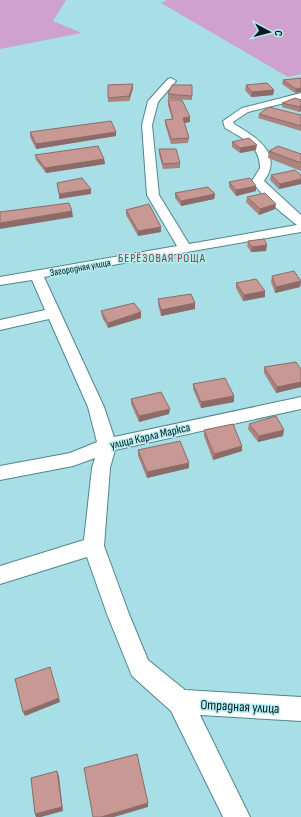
<svg xmlns="http://www.w3.org/2000/svg" width="301" height="817" viewBox="0 0 301 817" font-family="'Sofia Sans Condensed',sans-serif">
	<rect width="100%" height="100%" fill="#a8dfe6"/>
	<path fill="#cea1cf" d="M0,0H66L53,21L82,33L0,49Z
		M167,0H301V74L288,77L161,3Z"/>
	<g fill="none" stroke-linecap="round" stroke-linejoin="round">
		<g stroke="#50858b" stroke-width="2">
			<path id="minor" d="M171,78L176,81L158,102L152,125L159,195L189,244L297,225C281,213 263,197 252,181L260,168C260,145 242,138 225,128L223,121L242,108L301,93V99L248,112L233,122L234,124C255,136 284,154 264,181L301,215V232L44,277L104,407L114,437L301,397V409L115,450L110,468L104,546L129,614L148,660L185,690L301,697V721L200,715L250,817H223L171,711L132,676L107,614L87,557L0,584V566L84,540L92,468L95,458L73,466L0,480V466L70,453L97,442L88,407L49,319L0,330V320L45,310L32,280L0,285V277L177,246L147,195L142,125L148,101L168,79Z"/>
		</g>
		<use href="#minor" fill="#fff" fill-rule="evenodd"/>
	</g>
	<path fill="#ac847f" d="M301,78L295,93L282,84L283,80Z
		M133,84V88L129,101L108,102V85Z
		M246,85L274,90L273,95L251,97L245,90Z
		M168,94L192,96V100L168,99Z
		M168,100L190,122L184,123L189,138L188,143L171,144L165,124V120L172,119L168,105Z
		M301,100V111L299,112L282,107V103Z
		M259,114L301,115V131L258,118Z
		M30,132H116V136L36,149L30,137Z
		M232,142L256,150L240,153L232,147Z
		M159,149L180,163V168L163,169L159,154Z
		M269,151L301,154V171L268,158Z
		M35,155L104,159L105,164L46,173L36,160Z
		M271,175H301V184L279,189L270,180Z
		M229,182L256,191L236,196L229,187Z
		M175,193L215,194L214,199L181,206L175,198Z
		M247,197L275,209L259,215L246,202Z
		M126,210L161,227V232L138,236L126,215Z
		M248,241L267,245L266,251L251,252L247,246Z
		M272,276L301,281L300,287L275,293L271,282Z
		M236,283L265,297L243,301L236,288Z
		M158,299L195,303V309L161,316L158,304Z
		M101,311L141,312V318L108,328L102,317Z
		M264,368L301,369V387L276,393L264,373Z
		M193,384L234,396V402L201,408L193,389Z
		M131,399L169,414L139,422L131,404Z
		M249,424L283,436L258,442L248,429Z
		M204,430L242,451L213,460L204,436Z
		M138,450L189,468L147,478L138,456Z"/>
	<path fill="#8c6b68" d="M133,84V88L129,101V96Z
		M301,88V92L295,93L296,89Z
		M274,90L273,95L251,97L252,92Z
		M301,106V111L299,112L300,107Z
		M190,117V122L183,123V118Z
		M116,132V136L36,149V144Z
		M257,145L256,150L240,153V148Z
		M104,159L105,164L46,173L45,168Z
		M301,179V184L279,189L280,184Z
		M256,186V191L236,196V190Z
		M91,189V194L59,199V194Z
		M215,194L214,199L181,206V201Z
		M276,204L275,209L259,215L260,209Z
		M72,211L73,217L0,229V223Z
		M161,227V232L138,236V231Z
		M267,245L266,251L251,252L252,247Z
		M301,281L300,287L275,293L276,287Z
		M265,291V297L243,301L244,295Z
		M195,303V309L161,316V310Z
		M141,312V318L108,328V323Z
		M301,382V387L276,393L277,387Z
		M234,396V402L201,408V402Z
		M170,409L169,414L139,422V416Z
		M284,430L283,436L258,442L259,436Z
		M242,446V451L213,460L214,454Z
		M189,463V468L147,478V472Z
		M59,698L60,702L25,716L23,712Z
		M57,771L59,776L63,811L41,817H36L35,814Z
		M148,803V807L114,817H101Z"/>
	<path fill="#c89994" stroke="#8c6b68" d="M301,78V88L296,89L283,80Z
		M267,83L274,90L252,92L246,85Z
		M133,84L129,96L108,98V85Z
		M172,85H192V96L168,94Z
		M295,98L301,100V106L300,107L282,103Z
		M168,100H182L190,117L183,118L189,138L171,139L165,120L173,119Z
		M269,107L301,115V126L259,114Z
		M111,121L116,132L36,144L30,132Z
		M249,138L257,145L240,148L232,142Z
		M98,146L104,159L45,168L35,155Z
		M278,146L301,154V163L269,151Z
		M159,149H176L180,163L163,164Z
		M295,170L301,175V179L280,184L271,175Z
		M82,178L91,189L59,194L57,183Z
		M250,178L256,186L236,190L229,182Z
		M208,187L215,194L181,201L175,193Z
		M265,193L276,204L260,209L247,197Z
		M69,203L72,211L0,223V212Z
		M149,204L161,227L138,231L126,210Z
		M264,239L267,245L252,247L248,241Z
		M294,271L301,281L276,287L272,276Z
		M256,279L265,291L244,295L236,283Z
		M191,294L195,303L161,310L158,299Z
		M134,303L141,312L108,323L101,311Z
		M296,362L301,369V382L277,387L264,367Z
		M225,378L234,396L201,402L193,384Z
		M161,392L170,409L139,416L131,399Z
		M276,416L284,430L259,436L249,424Z
		M233,424L242,446L214,454L204,430Z
		M180,441L189,463L147,472L138,450Z
		M50,667L59,698L23,712L15,679Z
		M137,754L148,803L101,817H93L84,768Z
		M57,771L62,807L35,814L31,778Z"/>
	<g text-anchor="middle" stroke-width="3" stroke-linejoin="round" paint-order="stroke">
		<g font-size="10" fill="#041a1c" stroke="#b5edf3">
			<text transform="translate(80 267) rotate(-10)" y="4">Загородная улица</text>
		</g>
		<g font-size="12" letter-spacing="1" fill="#853d39" stroke="#b5edf3">
			<text x="162" y="262">БЕРЁЗОВАЯ РОЩА</text>
		</g>
		<g font-size="12" fill="#041a1c" stroke="#b5edf3">
			<text transform="translate(150 436) rotate(-13)" y="4">улица Карла Маркса</text>
		</g>
		<g font-size="14" fill="#041a1c" stroke="#b5edf3">
			<text transform="translate(240 706) rotate(3)" y="5">Отрадная улица</text>
		</g>
	</g>
	<g transform="translate(269 32) rotate(97)" stroke="#b5edf3" stroke-width="3" paint-order="stroke">
	<path d="M0-3L7 15L0 10L-7 15Z" fill="#041a1c"/>
	<text y="-6" font-size="11" font-weight="bold" text-anchor="middle" fill="#041a1c">С</text>
	</g>
</svg>
